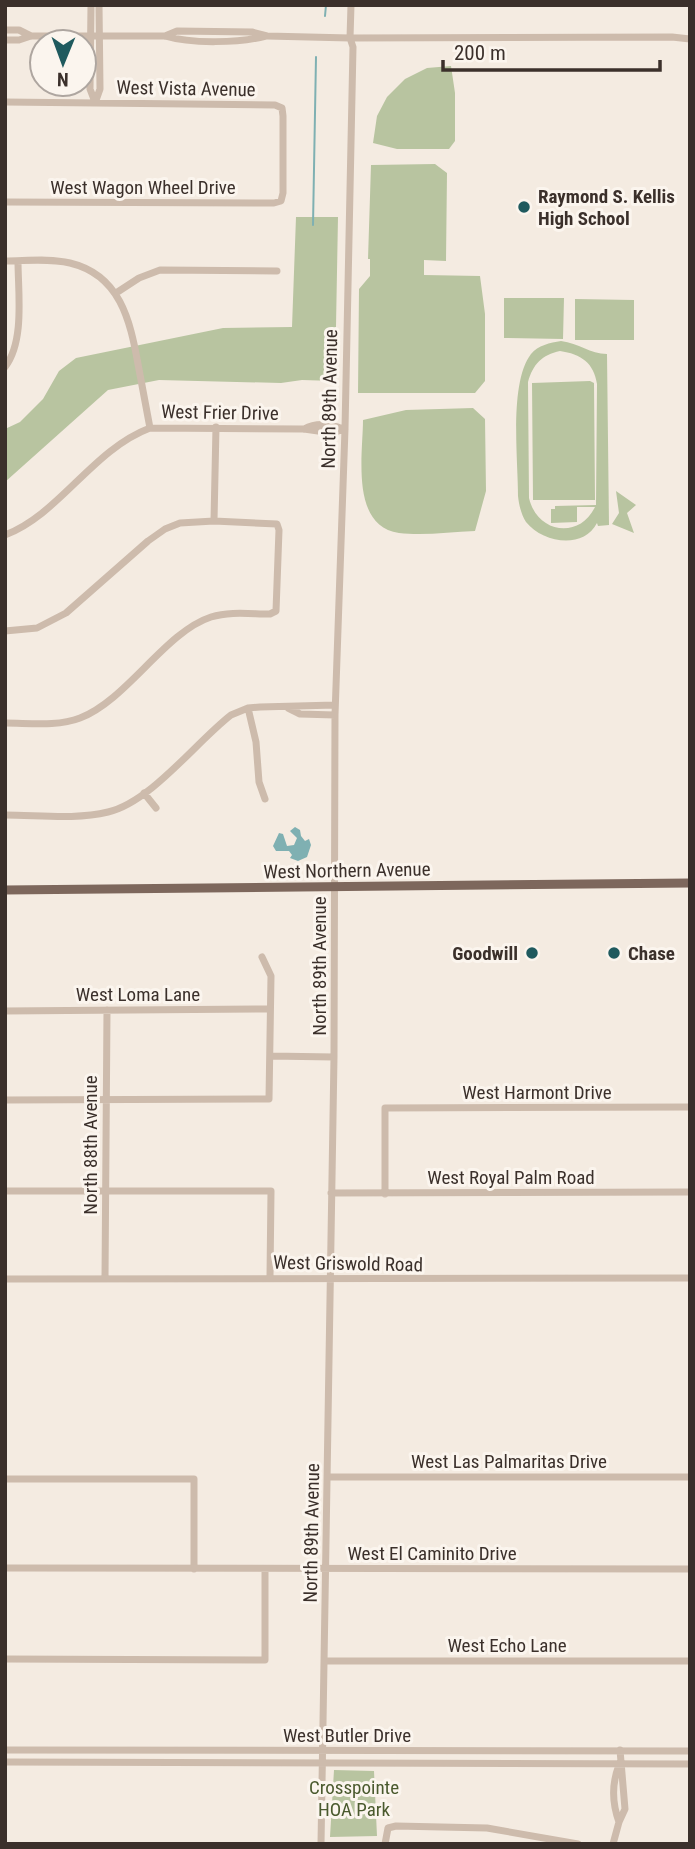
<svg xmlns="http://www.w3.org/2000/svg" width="695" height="1849" viewBox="0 0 695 1849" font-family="'Roboto Condensed',sans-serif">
	<rect width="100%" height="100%" fill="#f4ebe1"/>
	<path fill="#b8c4a0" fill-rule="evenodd" d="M451,66L455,93V141L449,149H397L373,143L377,116L387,97L405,79L427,68Z
		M435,164L447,173L446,261L424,260V275L480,276L485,314V381L475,393H358L359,289L370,276V259H368L371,165Z
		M296,217H338L335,381L302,380L281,383L159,380L108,390L5,482V429L20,422L43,399L59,371L76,358L223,328L292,327Z
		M504,298H564L563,339L504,338Z
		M575,299L634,300V340H575Z
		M561,341C579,343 590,354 607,354L609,525L598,526L597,523C583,550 543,543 526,522C521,514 519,505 518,496C518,458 509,383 531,354C538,345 550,343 561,341ZM560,351C581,354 594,363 597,384L596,505L555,506V509H551V523L577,522V507H595C579,540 537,533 529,498L528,382C533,364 542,355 560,351Z
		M590,381L594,383L595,500H533L532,383Z
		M473,408L485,419L486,491L475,531C450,532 423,536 399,533C350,526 363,454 363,420L406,410Z
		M616,491L636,505L627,513L634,533L612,524L619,513Z
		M334,1770L374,1771L377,1836L330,1837Z"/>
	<path fill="#7fb0b2" d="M295,827L300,830L301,836L305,841L309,839L311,845L307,857L298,861L290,858L292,855L289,851H276L273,846L279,833L283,834L287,846L294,845L297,838L290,831Z"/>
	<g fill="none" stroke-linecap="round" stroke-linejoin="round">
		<path stroke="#7fb0b2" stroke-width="2" d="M325,16L326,5
			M313,225L316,57"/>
		<path stroke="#cdbbac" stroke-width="7" d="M91,5L90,89L95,102
			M5,30H19L31,36
			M165,36L177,31L252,32L267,36L350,38L672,37L690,39
			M5,40H19L31,36H165C191,44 240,43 266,36
			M5,102L275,105L282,108L283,116V193L281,201L274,203L5,202
			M95,103L100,89L99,5
			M5,261C26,261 49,258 70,263C120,275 130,320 138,364C142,385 146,406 150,428
			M116,293L139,278L160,270L277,271
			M5,367C25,341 18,292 18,261
			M304,429C317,422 330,424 343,429
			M214,521L216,427
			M5,535C60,514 92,450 150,428L304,429L332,433L345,429
			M5,631L37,628L66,613L148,541L165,529L180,523L214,521L277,524L279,530L276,611L270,614C251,614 230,611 211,617C165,632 127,700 80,718C57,727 29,723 5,723
			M248,708L256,742L259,782L265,799
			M288,708L300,714L335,715
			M144,793L156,808
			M5,815C38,815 76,820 108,812C151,802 196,742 231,715L248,708L260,707L335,705
			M5,1011L270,1009
			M270,1056L334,1057
			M5,1100L269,1099L271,976L262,957
			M5,1191H271L270,1277
			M331,1193L690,1192
			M385,1194V1108L690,1107
			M5,1279L690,1278
			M105,1279L107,1010
			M328,1477H690
			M5,1479H194V1569
			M5,1568L690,1569
			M5,1659L265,1660V1569
			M324,1661H690
			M5,1750L690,1751
			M5,1762L690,1764
			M619,1822C612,1803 612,1783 619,1765
			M321,1844L334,1057L335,715L345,429L353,47L350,38L351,5
			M385,1844L388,1828L396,1826L487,1828L578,1844
			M613,1844L619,1822L625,1809L620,1750"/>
		<path stroke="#7d675c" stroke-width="9" d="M5,890L690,883"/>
	</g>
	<g fill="#1f5a5e" stroke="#fbf5ee" stroke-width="2.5">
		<circle cx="524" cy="207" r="7"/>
		<circle cx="532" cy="953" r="7"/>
		<circle cx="614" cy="953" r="7"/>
	</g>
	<g text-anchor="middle" stroke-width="6" stroke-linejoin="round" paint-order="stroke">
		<g font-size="19" fill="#3b302b" stroke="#fbf5ee">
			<text transform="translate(186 88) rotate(1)" y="7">West Vista Avenue</text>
			<text x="143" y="194">West Wagon Wheel Drive</text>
			<text transform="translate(329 399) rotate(-89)" y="7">North 89th Avenue</text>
			<text transform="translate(220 412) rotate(1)" y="7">West Frier Drive</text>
			<text transform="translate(347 870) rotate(-1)" y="7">West Northern Avenue</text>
			<text transform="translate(319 966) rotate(-90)" y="7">North 89th Avenue</text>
			<text x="138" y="1001">West Loma Lane</text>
			<text x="537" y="1099">West Harmont Drive</text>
			<text transform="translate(90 1145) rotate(-90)" y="7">North 88th Avenue</text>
			<text x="511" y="1184">West Royal Palm Road</text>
			<text transform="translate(348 1263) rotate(1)" y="7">West Griswold Road</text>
			<text x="509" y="1468">West Las Palmaritas Drive</text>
			<text transform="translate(311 1533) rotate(-89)" y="7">North 89th Avenue</text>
			<text x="432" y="1560">West El Caminito Drive</text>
			<text x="507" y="1652">West Echo Lane</text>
			<text x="347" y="1742">West Butler Drive</text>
		</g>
		<g font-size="19" font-weight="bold" fill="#3b302b" stroke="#fbf5ee" text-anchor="start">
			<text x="538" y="203">Raymond S. Kellis<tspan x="538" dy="22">High School</tspan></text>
			<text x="518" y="960" text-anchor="end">Goodwill</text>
			<text x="628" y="960">Chase</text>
		</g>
		<g font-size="19" fill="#4a5a2e" stroke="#fbf5ee">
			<text x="354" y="1794">Crosspointe<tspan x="354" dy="22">HOA Park</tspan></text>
		</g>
	</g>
	<rect width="695" height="1849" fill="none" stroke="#3b302b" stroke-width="14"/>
	<g transform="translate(63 63) rotate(181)"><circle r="33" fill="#fbf5ee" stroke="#aea6a0" stroke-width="2"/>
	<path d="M0-5L12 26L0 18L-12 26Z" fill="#1f5a5e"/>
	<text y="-10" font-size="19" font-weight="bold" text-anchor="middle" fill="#3b302b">N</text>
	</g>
	<path d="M443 60v10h217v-10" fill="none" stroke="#3b302b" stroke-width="3.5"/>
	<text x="454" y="60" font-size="21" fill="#3b302b" stroke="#fbf5ee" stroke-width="5" paint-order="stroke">200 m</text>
</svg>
